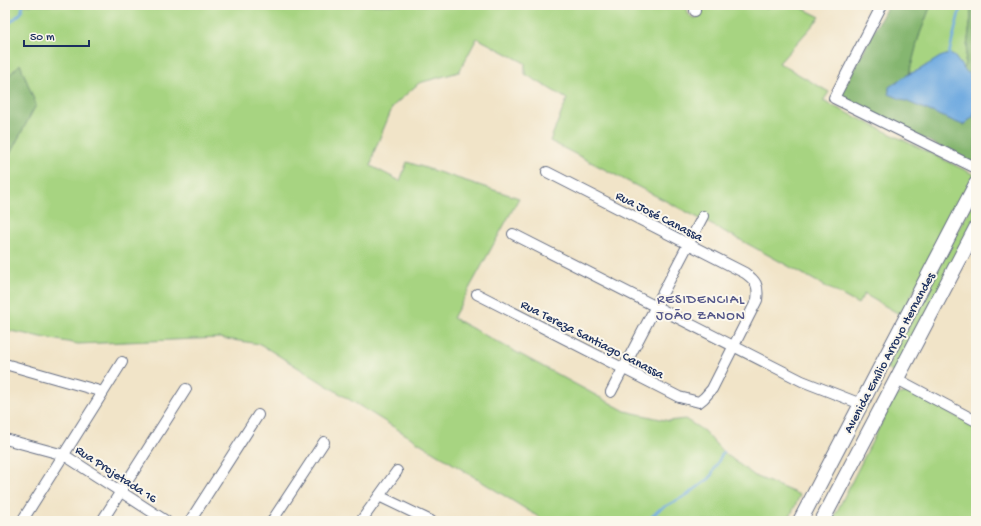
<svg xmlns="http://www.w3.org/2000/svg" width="981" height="526" viewBox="0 0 981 526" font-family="'Gochi Hand',sans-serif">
	<rect width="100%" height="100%" fill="#fbf7ec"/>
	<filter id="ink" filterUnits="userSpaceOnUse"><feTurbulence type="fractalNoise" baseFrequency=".025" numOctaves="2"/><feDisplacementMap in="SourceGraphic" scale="8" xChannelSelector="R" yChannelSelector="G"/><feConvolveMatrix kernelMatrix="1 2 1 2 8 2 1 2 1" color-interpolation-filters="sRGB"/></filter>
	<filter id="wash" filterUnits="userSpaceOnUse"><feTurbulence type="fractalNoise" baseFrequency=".012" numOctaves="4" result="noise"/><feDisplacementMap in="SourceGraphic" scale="16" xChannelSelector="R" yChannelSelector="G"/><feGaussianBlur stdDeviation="0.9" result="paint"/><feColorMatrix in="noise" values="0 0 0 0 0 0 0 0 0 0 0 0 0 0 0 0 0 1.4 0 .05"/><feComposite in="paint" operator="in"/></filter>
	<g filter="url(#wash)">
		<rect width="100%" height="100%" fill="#f1e4c8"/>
		<path fill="#a7d481" stroke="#618270" d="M5,5H686L688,6C686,12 689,18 696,18L702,14V8L700,5H761L767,9L769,5H799L798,6L820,17L779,63L829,92L823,101L975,175L901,315L864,294L858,304L735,237L550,141L567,99L525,74V63L477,38L459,72L419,83L393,106L374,152L371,166L400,181L407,162L519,198L453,318L625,411L669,421L685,419L704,431L723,452L755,476L800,495L788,521H545L260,344L219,338L78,344L5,330V163L36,105L20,64L5,80Z
			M931,5H970L971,17L964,69L954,56L928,64L919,70L909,74L919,36Z
			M976,196V220L899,368L895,372L890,371L887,368Z
			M910,392L976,427V521H832L893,400L899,394Z"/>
		<path fill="#85b66f" stroke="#507266" d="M888,5H931L919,36L909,74L889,87V94L963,125L973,117L976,108V165L844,98L842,92Z
			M970,5H976V86L973,79L964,69L971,17Z
			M20,64L36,105L5,163V80Z"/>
		<path fill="#6faae0" stroke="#456c9f" d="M949,54L954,56L964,69L973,79L976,86V108L973,117L963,125L889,94V87L909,74L919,70L940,57Z"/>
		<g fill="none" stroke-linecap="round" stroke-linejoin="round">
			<path stroke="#6faae0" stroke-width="2.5" d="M5,27L21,13L23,5
				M950,57L949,54L961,5
				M647,521L660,509L687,495L710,478L723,452"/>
		</g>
	</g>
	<g filter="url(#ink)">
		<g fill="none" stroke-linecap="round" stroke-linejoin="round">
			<g stroke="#666e83" stroke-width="12">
				<path id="street" d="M882,5L834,98L976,168
					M695,11V5
					M513,234L802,381L861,404
					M477,294L679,397L699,402L704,398L712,389L757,300C759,285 756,281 745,273L547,172
					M5,364L103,392
					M897,379L976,421
					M611,392L703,216
					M5,439L64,455L166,521
					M379,496L431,521
					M22,521L122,362
					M102,521L186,389
					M190,521L258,415
					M272,521L324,442
					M361,521L397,471"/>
			</g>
			<g stroke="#666e83" stroke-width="16">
				<path id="secondary" d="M800,521L976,184
					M822,521L976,228"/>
			</g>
			<use href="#street" stroke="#fff" stroke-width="10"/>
			<use href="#secondary" stroke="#fff" stroke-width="14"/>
		</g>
	</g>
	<g text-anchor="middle" stroke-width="4" stroke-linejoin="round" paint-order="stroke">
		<g font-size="13" fill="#1b2f5e" stroke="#fbf7ec">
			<text transform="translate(660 215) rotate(27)" y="5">Rua José Canassa</text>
			<text transform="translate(593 338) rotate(27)" y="5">Rua Tereza Santiago Canassa</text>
			<text transform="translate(888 352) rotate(-62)" y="5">Avenida Emílio Arroyo Hernandes</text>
			<text transform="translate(117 473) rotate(33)" y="5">Rua Projetada 16</text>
		</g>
		<g font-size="14" letter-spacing="1" fill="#55588a" stroke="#fbf7ec">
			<text x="701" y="303">RESIDENCIAL<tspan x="701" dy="16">JOÃO ZANON</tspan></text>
		</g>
	</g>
	<rect width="981" height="526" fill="none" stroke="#fbf7ec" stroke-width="20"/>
	<path d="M24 40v6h65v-6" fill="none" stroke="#1b2f5e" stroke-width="2"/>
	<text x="30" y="40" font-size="12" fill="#1b2f5e" stroke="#fbf7ec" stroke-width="3" paint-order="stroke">50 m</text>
</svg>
